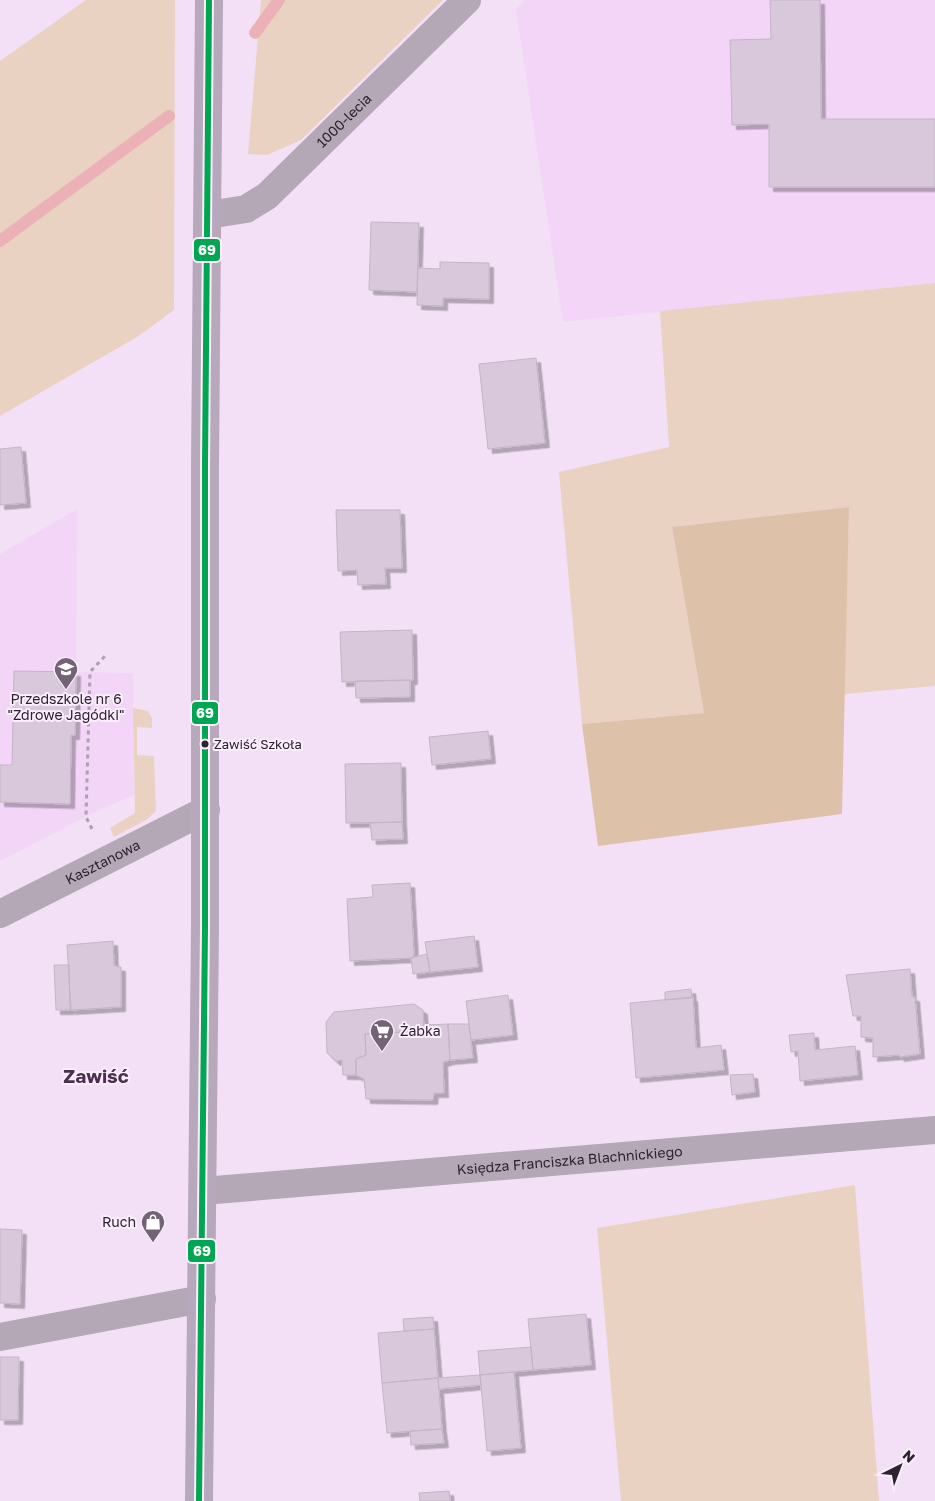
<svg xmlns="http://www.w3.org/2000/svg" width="935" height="1501" viewBox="0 0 935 1501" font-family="'Golos Text',sans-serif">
	<defs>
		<filter id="shadow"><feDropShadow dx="4.5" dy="4.5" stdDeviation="0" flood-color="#0004"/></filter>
	</defs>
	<rect width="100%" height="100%" fill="#f3e0f6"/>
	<path fill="#f3d5f8" d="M525,0H935V283L563,322L516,9Z
		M77,509L76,672L133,673L134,795L101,809L0,861V554Z"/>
	<path fill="#ead2c2" d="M86,0H175L174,310L137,337L0,416V61Z
		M261,0H443L301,140L267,155L248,154Z
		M935,283V686L844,694L849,507L672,527L704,713L582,724L559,472L669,447L660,311Z
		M133,708L148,711L152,718V728L137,727V755L154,756L156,811L146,820L114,837L110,828L135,813Z
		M855,1185L879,1501H621L597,1228Z"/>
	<path fill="#ddc1a8" d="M849,507L842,814L598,846L582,724L704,713L672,527Z"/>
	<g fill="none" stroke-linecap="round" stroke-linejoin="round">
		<path stroke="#ecb1b6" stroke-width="12" d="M255,33L279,0
			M0,241L169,116"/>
	</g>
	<path fill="#d9c7dc" stroke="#c3b5c5" filter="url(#shadow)" d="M770,0H820L821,119H935V187H769V124L732,125L730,40L771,39Z
		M371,222L419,223L417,292L369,290Z
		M440,262L489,263V299L443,298V306L417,305L418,268L440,269Z
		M536,358L545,443L488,449L479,364Z
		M21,447L26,503L0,505V449Z
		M336,510H400L402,568H385L386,584L358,585L357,570L338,571Z
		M412,630L413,680L342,682L340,632Z
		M14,671L76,672L75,735H71L70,804L0,802V765H12Z
		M410,680V697L356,698L355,681Z
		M488,731L491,759L432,765L429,737Z
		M401,763L402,822L346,823L345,764Z
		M402,822L403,839L372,840L370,823Z
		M410,883L414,955L411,958L350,961L347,899L373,897L372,885Z
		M474,936L478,967L430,972L425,942Z
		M113,941L114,966L121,967V1007L71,1010L67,945Z
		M427,954L430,972L413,974L411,958Z
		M54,965H69L70,1010H56Z
		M910,969L912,997H915L920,1054L900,1057L899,1055L873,1057V1038L861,1037V1016H853L846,975Z
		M691,989L692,998L665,1000V992Z
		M508,995L513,1035L471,1040L466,1001Z
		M693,997L696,1048L721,1045L724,1070L636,1078L630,1003Z
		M414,1004L423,1010L424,1031L365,1034L366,1055L356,1059V1075H343L342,1060L336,1061L327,1053L326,1022L334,1012Z
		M448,1024L450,1060L443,1062L444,1093H434L433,1100L366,1099L364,1079L356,1075V1059L366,1055L365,1034L424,1031V1025Z
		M448,1024H469L473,1058L450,1060Z
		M814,1033L815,1050L855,1046L858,1075L800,1081L798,1051L791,1052L789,1035Z
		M753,1074L755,1092L732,1095L730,1075Z
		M0,1229L22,1230L20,1304L0,1303Z
		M586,1314L591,1365L533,1370L528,1319Z
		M433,1317L434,1329L404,1331L403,1319Z
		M434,1329L438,1378L382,1383L378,1333Z
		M531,1347L533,1370L480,1375L478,1351Z
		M0,1357H19L18,1420H0Z
		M514,1372L521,1448L487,1451L480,1375Z
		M480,1375L481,1385L439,1389L438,1378Z
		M438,1378L442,1429L387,1433L382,1383Z
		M442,1429L444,1443L411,1445L410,1431Z
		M449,1491L450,1501H420L419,1493Z"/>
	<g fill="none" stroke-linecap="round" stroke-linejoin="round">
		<path stroke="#ada1af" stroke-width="3" stroke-dasharray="4 4" stroke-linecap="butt" d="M92,829L86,817L90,672L106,655"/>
		<g stroke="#b4a7b6" stroke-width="28">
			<path id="s1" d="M208,215L246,209L267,196L467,0"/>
			<path id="s2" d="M0,914L206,810"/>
			<path id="s3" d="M203,1191L935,1130"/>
			<path d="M0,1337L202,1299"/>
		</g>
		<path stroke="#b8a8bb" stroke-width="28" d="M199,1501L205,927V466L209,0"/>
		<g stroke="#faedfc" stroke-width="10">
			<path id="bus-1" d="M199,1501L205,927V466L209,0"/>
		</g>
		<use href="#bus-1" stroke="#00a651" stroke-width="6"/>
	</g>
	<defs>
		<g id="school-pin" transform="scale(1.25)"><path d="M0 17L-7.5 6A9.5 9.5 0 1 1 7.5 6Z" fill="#736475" stroke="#faedfc"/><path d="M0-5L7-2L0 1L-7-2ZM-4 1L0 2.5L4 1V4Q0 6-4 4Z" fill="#fff"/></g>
		<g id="supermarket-pin" transform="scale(1.25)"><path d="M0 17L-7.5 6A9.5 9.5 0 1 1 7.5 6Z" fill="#736475" stroke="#faedfc"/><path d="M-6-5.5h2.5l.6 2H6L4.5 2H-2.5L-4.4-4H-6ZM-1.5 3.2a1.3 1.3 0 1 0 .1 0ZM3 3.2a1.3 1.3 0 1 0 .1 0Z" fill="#fff"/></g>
		<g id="shop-pin" transform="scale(1.25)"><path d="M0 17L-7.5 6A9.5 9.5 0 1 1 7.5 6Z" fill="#736475" stroke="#faedfc"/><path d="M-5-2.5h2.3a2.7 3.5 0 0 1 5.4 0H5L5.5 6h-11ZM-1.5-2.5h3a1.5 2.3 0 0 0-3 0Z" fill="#fff"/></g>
	</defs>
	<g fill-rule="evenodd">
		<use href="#school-pin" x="66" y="669"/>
		<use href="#supermarket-pin" x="382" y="1031"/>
		<use href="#shop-pin" x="153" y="1222"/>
	</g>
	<circle fill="#2e2130" stroke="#faedfc" stroke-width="2" cx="205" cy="744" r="4.5"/>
	<g text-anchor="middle" stroke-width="4" stroke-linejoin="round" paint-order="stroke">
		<g font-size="13" fill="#2e2130" stroke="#faedfc" text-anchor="start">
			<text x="214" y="749">Zawiść Szkoła</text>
		</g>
		<g font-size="14" fill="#2e2130" stroke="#faedfc">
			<text dy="5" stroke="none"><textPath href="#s1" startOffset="171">1000-lecia</textPath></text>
			<text dy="5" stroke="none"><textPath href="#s2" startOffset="115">Kasztanowa</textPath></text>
			<text dy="5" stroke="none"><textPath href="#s3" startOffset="368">Księdza Franciszka Blachnickiego</textPath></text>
		</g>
		<g font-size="14" fill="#2e2130" stroke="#faedfc">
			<text x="66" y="704">Przedszkole nr 6<tspan x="66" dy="16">"Zdrowe Jagódki"</tspan></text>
			<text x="400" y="1036" text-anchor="start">Żabka</text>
			<text x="136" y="1227" text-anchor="end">Ruch</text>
		</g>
		<g font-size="19" font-weight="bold" fill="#4b304f" stroke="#faedfc">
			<text x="96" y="1083">Zawiść</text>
		</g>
	</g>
	<g stroke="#faedfc" stroke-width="2">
		<rect x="193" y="238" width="28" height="24" rx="5" fill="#00a651"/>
		<rect x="191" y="701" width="28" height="24" rx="5" fill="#00a651"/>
		<rect x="187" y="1239" width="29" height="24" rx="5" fill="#00a651"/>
	</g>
	<g font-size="14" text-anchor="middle" font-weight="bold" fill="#fff">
		<text x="207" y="255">69</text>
		<text x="205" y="718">69</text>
		<text x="202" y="1256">69</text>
	</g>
	<g transform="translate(900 1466) rotate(42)" stroke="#faedfc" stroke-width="4" paint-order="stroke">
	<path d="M0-4L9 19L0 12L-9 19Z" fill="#2e2130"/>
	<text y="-8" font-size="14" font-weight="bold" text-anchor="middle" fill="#2e2130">N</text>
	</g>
</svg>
